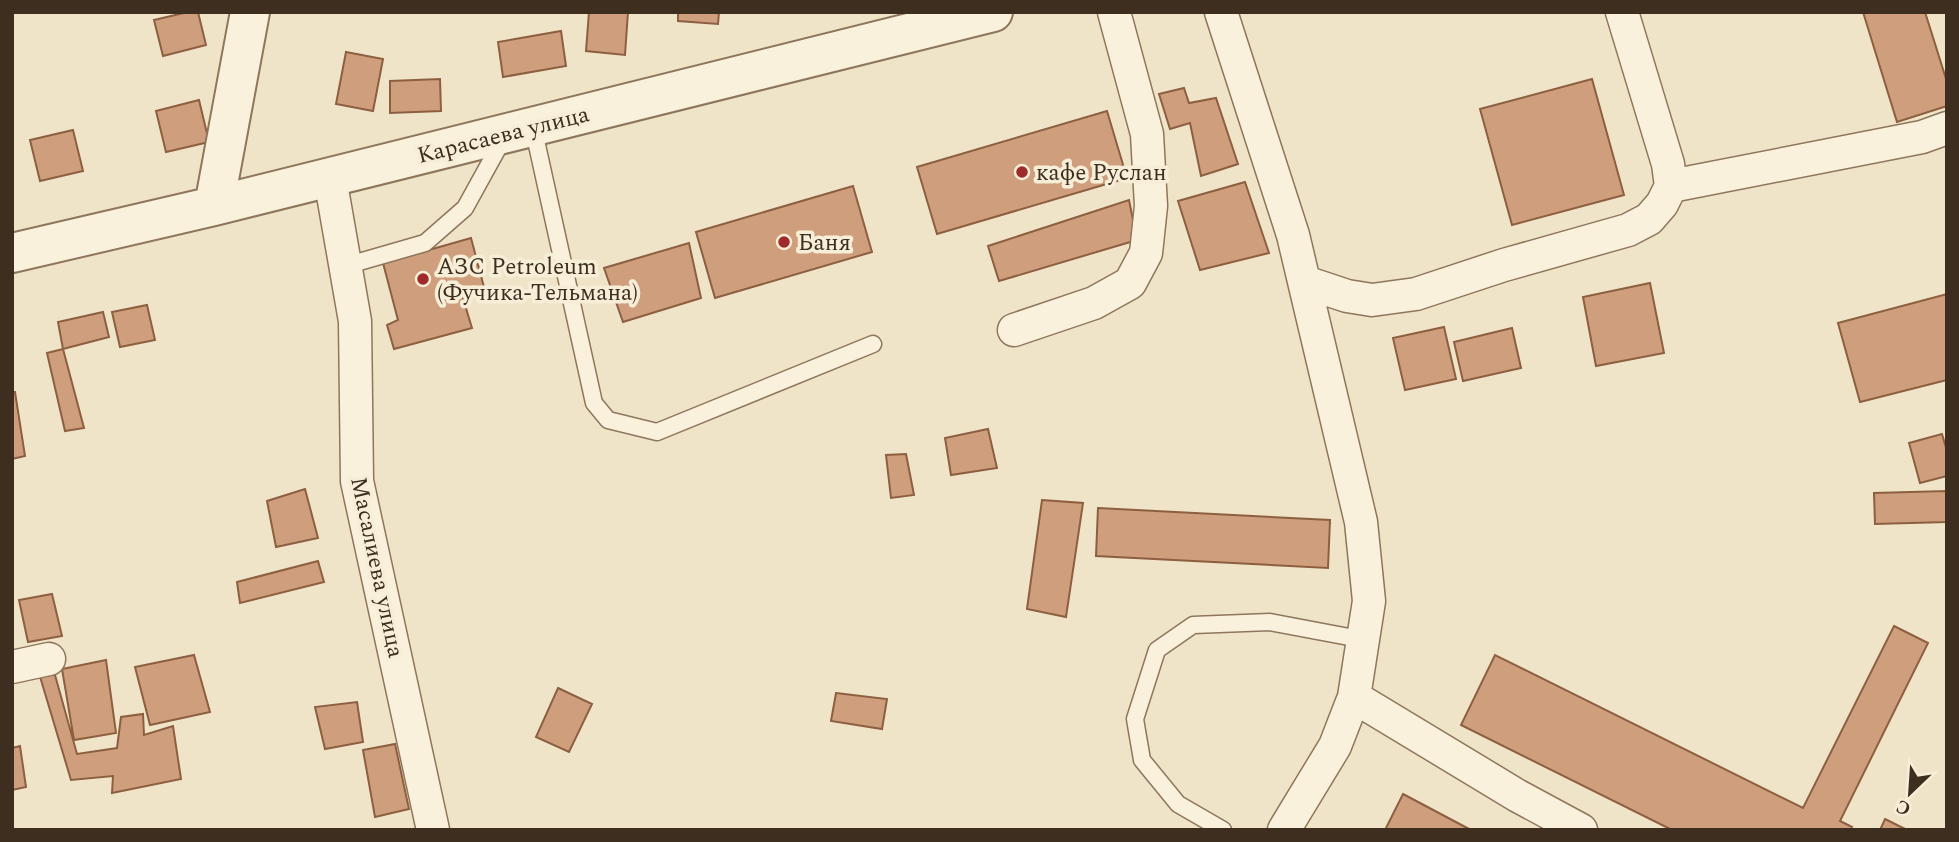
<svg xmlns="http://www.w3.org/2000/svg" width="1959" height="842" viewBox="0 0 1959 842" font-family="Spectral,serif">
	<rect width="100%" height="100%" fill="#f0e4c8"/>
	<path fill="#cf9f7d" stroke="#8d5f41" stroke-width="2" d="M188,12H198L206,45L163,56L154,20Z
		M589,12H628L625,55L586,51Z
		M678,12H719L718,24L678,21Z
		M1863,12H1925L1947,82V106L1897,122Z
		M561,31L566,66L503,77L498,42Z
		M346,52L383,59L373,111L336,104Z
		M440,79L441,111L390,113V81Z
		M1592,79L1624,195L1512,225L1480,109Z
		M1184,88L1189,103L1216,98L1238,164L1201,176L1190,123L1170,129L1159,94Z
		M199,100L209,142L166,152L156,111Z
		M1107,111L1127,178L937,234L917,167Z
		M73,130L83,171L40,181L30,140Z
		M1245,182L1269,253L1200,270L1178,201Z
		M853,186L872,252L715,298L696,232Z
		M1129,200L1137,240L999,281L988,246Z
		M471,238L485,291L462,295L472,328L394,349L387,325L398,320L383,263Z
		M689,243L701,298L623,322L604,268Z
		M1650,283L1664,353L1596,366L1583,297Z
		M1947,294V380L1860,402L1838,323Z
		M147,305L155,340L120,347L112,312Z
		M103,312L109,337L63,349L58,322Z
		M1444,327L1456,379L1405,390L1393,338Z
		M1512,328L1521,368L1463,381L1454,342Z
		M63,349L84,428L65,431L47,353Z
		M12,392H15L25,456L12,459Z
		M988,429L997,468L951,475L945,438Z
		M1942,434L1947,451V476L1920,483L1909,443Z
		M906,454L914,495L891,498L886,455Z
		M305,489L318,538L276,547L267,501Z
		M1947,491V522L1875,524L1874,493Z
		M1042,500L1083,503L1066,617L1027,609Z
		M1098,508L1330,520L1328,568L1096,556Z
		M318,561L324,582L240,603L237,582Z
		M52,594L62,636L28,642L19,600Z
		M1894,626L1928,643L1840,821L1852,827L1850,830H1672L1461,725L1495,655L1803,808Z
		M194,655L210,712L150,725L135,667Z
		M106,660L116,733L74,740L62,669Z
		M38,670L55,675L77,754L117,748L121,717L143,714L144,735L173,726L181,779L112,793L113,776L71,780Z
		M558,688L592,704L569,752L536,737Z
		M836,693L887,699L882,729L831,721Z
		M357,702L363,742L325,749L315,707Z
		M395,744L409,809L375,817L363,750Z
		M20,746L26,787L12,790V748Z
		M1403,794L1471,830H1385Z
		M1885,819L1907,830H1880Z"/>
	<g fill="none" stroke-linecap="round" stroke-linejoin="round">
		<g stroke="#8d765c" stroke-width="19">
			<path id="service" d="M533,127L594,403L608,420L657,432L873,344
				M345,266L425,243L465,208L503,139
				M1223,830L1178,804L1142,760L1135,719L1157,650L1193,625L1270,622L1365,640"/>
		</g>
		<g stroke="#8d765c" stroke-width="35">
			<path id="minor" d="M1221,12L1293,235L1361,522L1369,601L1354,697L1335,746L1284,830
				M330,178L355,321L357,481L433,830
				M1671,186L1922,137L1947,128
				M1305,282L1347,296L1372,300L1416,294L1504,265L1628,230L1649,219L1662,204L1671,186L1668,164L1622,12
				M1014,330L1094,303L1130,283L1146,253L1151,206L1147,134L1114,12
				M12,667L49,659
				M1354,697L1518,796L1581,830"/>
		</g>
		<g stroke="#8d765c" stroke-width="42">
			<path id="tertiary" d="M214,206L250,12
				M12,253L214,206L993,12"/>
		</g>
		<use href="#service" stroke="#faf1dc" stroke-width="16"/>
		<use href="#minor" stroke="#faf1dc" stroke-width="32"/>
		<use href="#tertiary" stroke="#faf1dc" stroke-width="38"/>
	</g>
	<g fill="#9e2a2b" stroke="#f7eed8" stroke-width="2.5">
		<circle cx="1022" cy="172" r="7"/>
		<circle cx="784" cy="242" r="7"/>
		<circle cx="423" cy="279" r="7"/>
	</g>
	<g text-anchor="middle" stroke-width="7" stroke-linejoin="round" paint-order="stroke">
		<g font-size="23" fill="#3d2e20" stroke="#f7eed8">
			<text transform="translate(503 134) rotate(-14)" y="8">Карасаева улица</text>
			<text transform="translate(378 567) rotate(78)" y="8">Масалиева улица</text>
		</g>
		<g font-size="23" fill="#3d2e20" stroke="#f7eed8" text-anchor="start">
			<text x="1036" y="180">кафе Руслан</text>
			<text x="798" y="250">Баня</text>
			<text x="437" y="274">АЗС Petroleum<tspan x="437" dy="26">(Фучика-Тельмана)</tspan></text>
		</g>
	</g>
	<rect width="1959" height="842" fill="none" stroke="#3d2e20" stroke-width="28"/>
	<g transform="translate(1910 793) rotate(205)" stroke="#f7eed8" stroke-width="5" paint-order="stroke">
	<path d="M0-5L12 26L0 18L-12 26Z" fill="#3d2e20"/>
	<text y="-10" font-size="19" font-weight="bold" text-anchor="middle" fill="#3d2e20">С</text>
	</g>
</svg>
